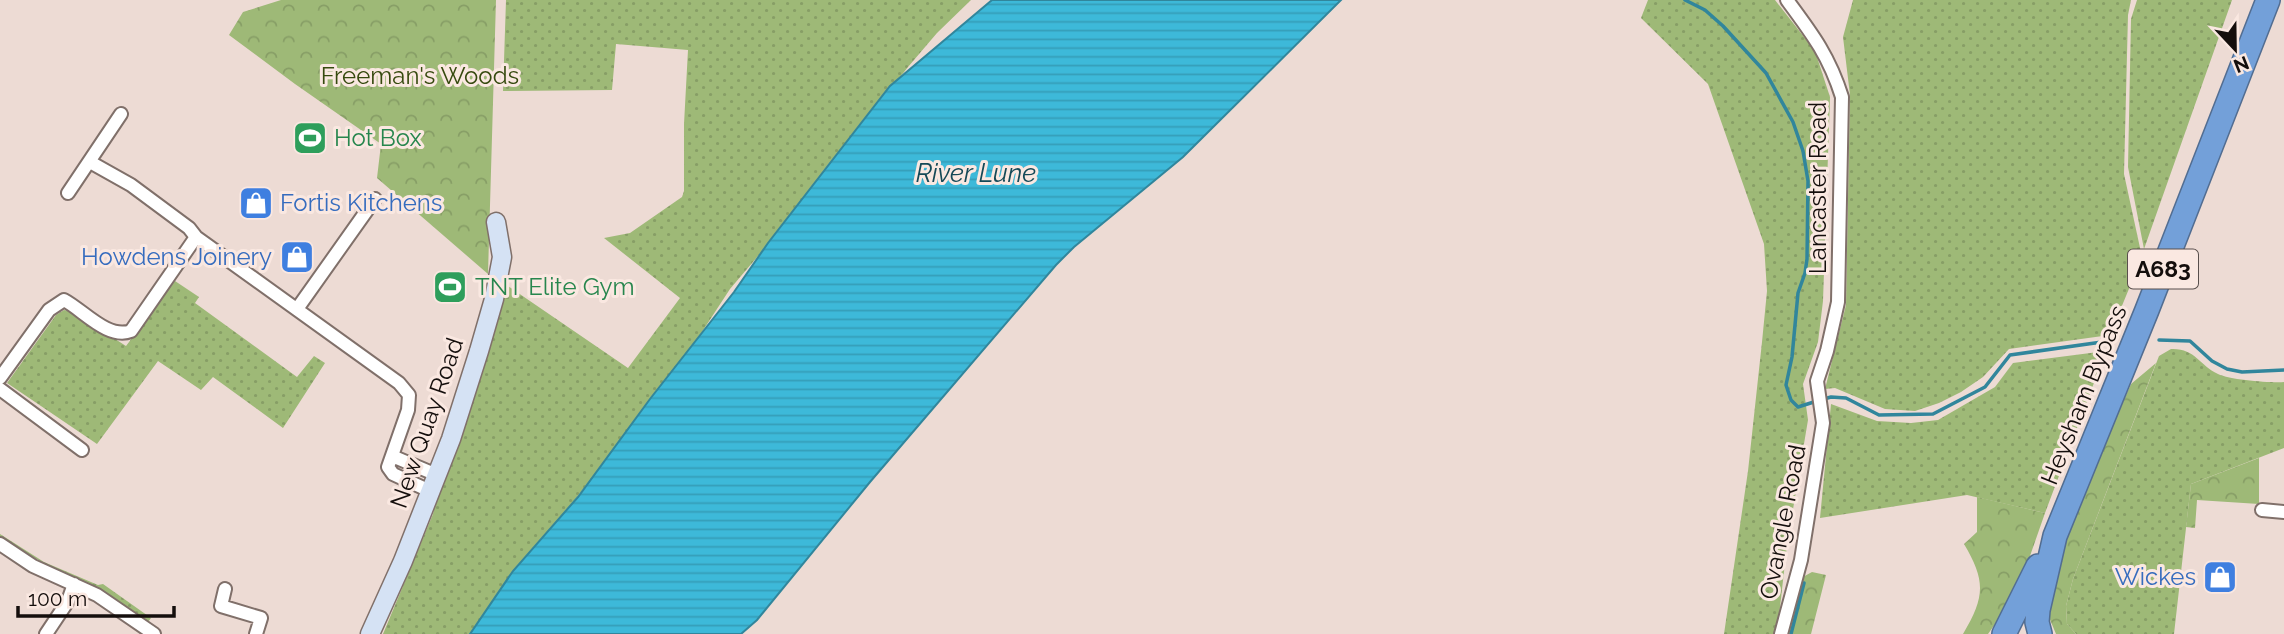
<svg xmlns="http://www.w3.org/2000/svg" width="2284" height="634" viewBox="0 0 2284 634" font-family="Raleway,sans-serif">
	<defs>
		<pattern id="grass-dots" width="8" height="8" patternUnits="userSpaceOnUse" patternTransform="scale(1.75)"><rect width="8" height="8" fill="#9eb977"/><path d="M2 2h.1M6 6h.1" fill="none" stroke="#879e66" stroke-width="1.8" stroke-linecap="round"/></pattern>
		<pattern id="forest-crowns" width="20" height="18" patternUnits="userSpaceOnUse" patternTransform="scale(1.75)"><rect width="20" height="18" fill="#9eb977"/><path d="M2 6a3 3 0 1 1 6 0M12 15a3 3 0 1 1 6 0" fill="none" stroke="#879e66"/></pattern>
		<pattern id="water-rules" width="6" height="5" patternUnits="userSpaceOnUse" patternTransform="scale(1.75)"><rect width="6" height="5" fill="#3db9d9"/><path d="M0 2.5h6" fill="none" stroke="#359eb9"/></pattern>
	</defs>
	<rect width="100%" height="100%" fill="#eddbd4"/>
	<path fill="url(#grass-dots)" d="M506,0H971L937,33L908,67L775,236L730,289L698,338L654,398L472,632L470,634H383L433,514L439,483L505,284L628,368L680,298L604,238L630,233L682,197L684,191V124L688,50L616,44L612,90L503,91Z
		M1648,0H1775L1815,51L1830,97L1823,301L1818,342L1803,384L1808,420L1787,545L1777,634H1724L1748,471L1762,342L1767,291L1764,244L1708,84L1641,18Z
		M1853,0H2131L2128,15L2124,174L2142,257L2110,335L2009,349L1983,377L1961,392L1939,403L1915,411L1885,409L1835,388L1825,389L1846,305L1850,95L1843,37Z
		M2137,0H2232L2144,249L2128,167L2131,19Z
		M175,281L199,297L195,303L297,377L314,356L325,363L283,428L213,377L201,390L158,361L97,444L7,383L56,315L64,310L73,312L126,346Z
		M2171,349C2195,348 2199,365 2218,374C2230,380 2271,383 2284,382V448L2191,484L2174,634H2076L2067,624L2066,606L2073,579L2159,356Z
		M2106,351L2045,513L1967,495L1820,518L1831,404L1877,421L1911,423L1938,420L1995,387L2013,363Z
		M0,534L44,562L98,585L103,584L151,618L146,625L141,621L140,617L113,598L110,600L19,549H15L0,539Z"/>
	<path fill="url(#forest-crowns)" d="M281,0H496L488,274L377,178L381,144L295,84L229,35L243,12Z
		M2156,363L2073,579L2066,606L2067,624L2076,634H2056L2046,610L2068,535L2086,485L2131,384Z
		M2259,458V504L2197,500L2195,528L2186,527L2191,484Z
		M1977,497L2045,513L2017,593L1988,634H1963C1985,597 1986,581 1964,544L1977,532Z
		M1812,572L1826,575L1811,634H1787L1801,578Z"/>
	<path fill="url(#water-rules)" stroke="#31869c" stroke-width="2" d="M992,0H1341L1183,157L1074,247L1056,265L870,482L757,620L741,634H470L513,571L578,497L650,399L734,292L768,243L890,86Z"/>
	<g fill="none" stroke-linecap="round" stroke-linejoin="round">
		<path stroke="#31869c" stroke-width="3.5" d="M1685,0L1705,10L1723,26L1766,73L1793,122L1803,151L1808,181L1807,259L1805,273L1798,293L1792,357L1786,385L1791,400L1798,407L1817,401
			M2159,340L2190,341L2212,361L2227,369L2242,372L2284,370
			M1824,399L1831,397L1846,398L1879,415L1933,414L1985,387L2010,355L2102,342L2109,344
			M1791,634L1804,583"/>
		<g stroke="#80706a" stroke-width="16">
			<path id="street" d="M90,162L131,185L189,228L196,237L399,383L409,395L408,410L388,467L393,474L430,491
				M68,193L121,114
				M297,309L375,199
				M0,378L49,310L64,300C83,310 108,340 131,331L196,237
				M0,389L82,450
				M392,456L437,475
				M2262,510L2284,512
				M0,544L33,566L97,595L154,634
				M225,589L221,606L261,618L256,634
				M46,634L68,601L74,584
				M1781,634L1801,560L1823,423L1817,381L1827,351L1838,302L1842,97C1829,56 1813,35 1787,0"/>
		</g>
		<g stroke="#80706a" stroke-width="21">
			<path id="secondary" d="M370,634L403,561L451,439L479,351L494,299L502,257L496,222"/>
		</g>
		<g stroke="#526d91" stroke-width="26">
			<path id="highway" d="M2004,634L2038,566
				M2040,634L2037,622L2038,610L2055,536L2147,310L2268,0"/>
		</g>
		<use href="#street" stroke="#fff" stroke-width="12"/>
		<use href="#secondary" stroke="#d5e2f4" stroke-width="18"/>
		<use href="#highway" stroke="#73a0d9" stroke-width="23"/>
	</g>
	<defs>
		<g id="stadium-square" transform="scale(1.75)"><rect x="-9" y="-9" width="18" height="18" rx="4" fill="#2e9e5b" stroke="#fae8e1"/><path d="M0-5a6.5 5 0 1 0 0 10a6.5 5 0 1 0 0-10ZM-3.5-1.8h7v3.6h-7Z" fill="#fff"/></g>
		<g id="shop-square" transform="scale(1.75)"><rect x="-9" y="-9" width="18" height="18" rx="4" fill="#3f7fe0" stroke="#fae8e1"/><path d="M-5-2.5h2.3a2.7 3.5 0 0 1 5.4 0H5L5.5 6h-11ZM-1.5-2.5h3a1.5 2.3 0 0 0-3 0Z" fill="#fff"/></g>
	</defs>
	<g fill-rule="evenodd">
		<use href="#stadium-square" x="310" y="138"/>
		<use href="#shop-square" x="256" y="203"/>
		<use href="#shop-square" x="297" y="257"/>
		<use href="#stadium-square" x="450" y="287"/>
		<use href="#shop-square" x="2220" y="577"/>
	</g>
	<g text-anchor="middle" stroke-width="6" stroke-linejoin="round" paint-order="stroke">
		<rect fill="#fae8e1" stroke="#594f4c" stroke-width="2" x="2128" y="249.5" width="70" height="39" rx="5"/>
		<g font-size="23" font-weight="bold" fill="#140e0c">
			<text x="2163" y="277">A683</text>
		</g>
		<g font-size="24" fill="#364a0e" stroke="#fae8e1">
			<text x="420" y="84">Freeman's Woods</text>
		</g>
		<g font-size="24" fill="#27864d" stroke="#fae8e1" text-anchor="start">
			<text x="334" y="146">Hot Box</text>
			<text x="475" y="295">TNT Elite Gym</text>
		</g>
		<g font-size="24" fill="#140e0c" stroke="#fae8e1">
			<text transform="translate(1818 188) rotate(-90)" y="8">Lancaster Road</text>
			<text transform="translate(2084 395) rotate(-68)" y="8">Heysham Bypass</text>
			<text transform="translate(427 423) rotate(-71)" y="8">New Quay Road</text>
			<text transform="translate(1783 522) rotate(-79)" y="8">Ovangle Road</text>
		</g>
		<g font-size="24" fill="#366cbe" stroke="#fae8e1" text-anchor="end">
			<text x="280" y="211" text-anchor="start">Fortis Kitchens</text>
			<text x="272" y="265">Howdens Joinery</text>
			<text x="2196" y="585">Wickes</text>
		</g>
		<g font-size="26" font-style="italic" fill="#154957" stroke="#fae8e1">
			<text x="976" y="182">River Lune</text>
		</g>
	</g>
	<g transform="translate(2235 49) rotate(158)" stroke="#fae8e1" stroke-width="5" paint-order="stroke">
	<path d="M0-5L12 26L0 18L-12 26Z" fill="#140e0c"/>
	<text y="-10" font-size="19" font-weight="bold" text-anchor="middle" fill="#140e0c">N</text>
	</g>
	<path d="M18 606v10h156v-10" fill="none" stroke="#140e0c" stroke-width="3.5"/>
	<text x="28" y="606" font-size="21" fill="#140e0c" stroke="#fae8e1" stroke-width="5" paint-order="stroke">100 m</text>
</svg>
